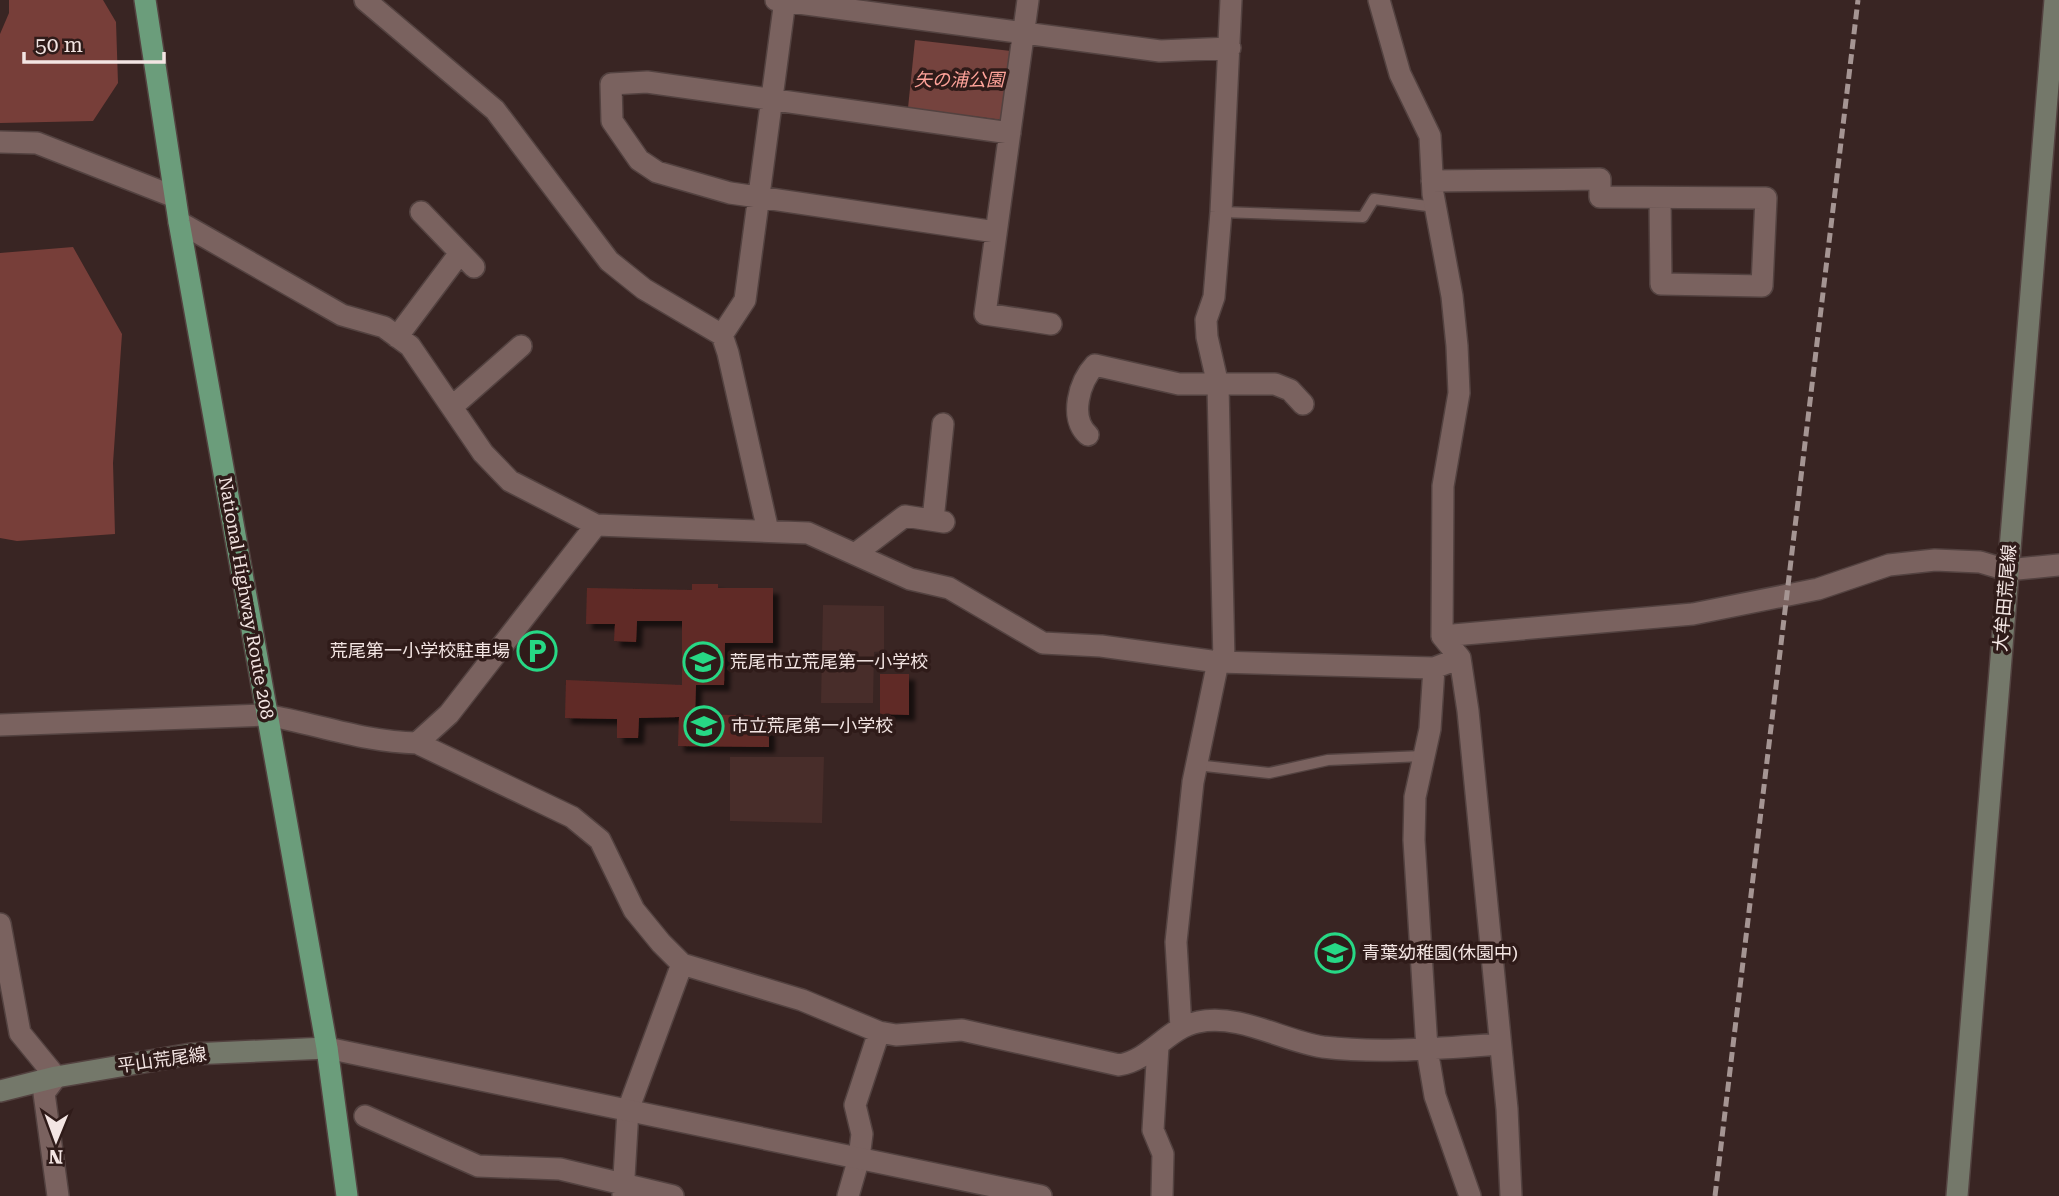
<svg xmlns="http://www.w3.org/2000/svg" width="2059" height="1196" viewBox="0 0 2059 1196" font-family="'Roboto Serif','Noto Sans JP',serif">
	<defs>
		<filter id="shadow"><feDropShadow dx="6" dy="6" stdDeviation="2" flood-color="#0009"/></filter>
	</defs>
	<rect width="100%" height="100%" fill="#392523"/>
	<path fill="#482d2a" d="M823,605L884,606V651L874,652L873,703H821Z
		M730,757H824L822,823L730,821Z"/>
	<path fill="#75433e" d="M915,40L1011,51L1003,120L908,108Z"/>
	<path fill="#773e39" d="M9,0H103L116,22L118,83L93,121L0,123V34L9,13Z
		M73,247L122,334L113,463L115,534L17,541L0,538V253Z"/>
	<path fill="#612a26" filter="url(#shadow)" d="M692,584H718V588H773V643H725L724,685H696L695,714L769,716V747L678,746L679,717L639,718L638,738H617V719L565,718L566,680L682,685V621H637L636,642L614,641L615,624H586L587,588L692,590Z
		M880,674H909V715L880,714Z"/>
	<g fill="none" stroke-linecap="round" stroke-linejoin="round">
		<g stroke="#534240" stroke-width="13">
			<path id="service" d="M1221,212L1363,217L1374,199L1435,207
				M1196,765L1269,773L1328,760L1423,756"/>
		</g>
		<g stroke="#534240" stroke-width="24">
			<path id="minor" d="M365,0L495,110L609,261L644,289L722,335L728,353L768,531
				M776,0L1160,51L1230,48
				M1028,0L985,314L1051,324
				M1379,0L1400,74L1430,136L1433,194L1452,296L1457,346L1459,393L1443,486L1442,636L1460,658L1468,711L1507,1109L1511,1196
				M0,142L37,143L175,197
				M1432,181L1600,179V197L1766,198L1762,286L1661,284L1660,198
				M421,212L474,267
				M179,222L342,315L384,327L410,346L483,453L510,481L596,525L808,533L910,579L949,588L1043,643L1101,646L1218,662L1434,668L1460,658
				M996,232L730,193L657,172L639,160L612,121L611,84L647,82L1010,133
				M722,335L745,300L785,0
				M397,337L460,253
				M453,406L521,346
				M1088,435C1069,418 1079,382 1095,365L1179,384H1275L1290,390L1303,404
				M933,520L943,424
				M855,554L905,516L944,522
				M1442,636L1693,614L1818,589L1889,565L1935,560L1980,562L2007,570L2059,565
				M1224,662L1218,385L1207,337L1206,320L1214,297L1221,212L1231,0
				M1434,668L1430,729L1415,797L1414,840L1427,1049L1435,1096L1470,1196
				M0,725L266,715C317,724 364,742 417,743L449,714L596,525
				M417,743L572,817L600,840L634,910L661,943L682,964L802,1000L879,1032L896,1035L962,1030L1119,1065C1151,1060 1167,1028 1198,1022C1239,1013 1283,1041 1323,1047C1382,1054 1441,1048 1500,1044
				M0,924L20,1033L56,1077L44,1093L58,1196
				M1181,1028L1176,942L1193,782L1218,662
				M1158,1046L1153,1130L1163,1154L1162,1196
				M365,1116L478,1166L560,1169L673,1196
				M623,1194L628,1110L682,964
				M848,1196L859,1158L862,1134L855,1105L879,1032"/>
		</g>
		<g stroke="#534240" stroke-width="24">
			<path id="tertiary" d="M327,1048L1041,1196"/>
		</g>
		<g stroke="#534240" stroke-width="24">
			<path id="secondary" d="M0,1091L56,1077L191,1054L327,1048
				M1957,1196L2055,0"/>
		</g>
		<g stroke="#534240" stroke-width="24">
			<path id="trunk" d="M145,0L179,222L327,1048L347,1196"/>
		</g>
		<use href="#service" stroke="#7a625f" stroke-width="10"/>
		<use href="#minor" stroke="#7a625f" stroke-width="21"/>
		<use href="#tertiary" stroke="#7a625f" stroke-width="21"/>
		<use href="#secondary" stroke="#74786a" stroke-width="21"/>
		<use href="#trunk" stroke="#6b9d7b" stroke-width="21"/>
		<path stroke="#a59593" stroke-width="5" stroke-dasharray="10 5" stroke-linecap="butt" d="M1715,1196L1858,0"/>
	</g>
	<defs>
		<g id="parking-ring" transform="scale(2.0125)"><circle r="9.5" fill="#2f1b19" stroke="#27d885" stroke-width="1.5"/><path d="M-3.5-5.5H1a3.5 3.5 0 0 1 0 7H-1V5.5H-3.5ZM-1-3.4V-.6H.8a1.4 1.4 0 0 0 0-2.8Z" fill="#27d885"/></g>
		<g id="school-ring" transform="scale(2.0125)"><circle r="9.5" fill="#2f1b19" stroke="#27d885" stroke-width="1.5"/><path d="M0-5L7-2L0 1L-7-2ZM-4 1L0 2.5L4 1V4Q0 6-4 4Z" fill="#27d885"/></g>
	</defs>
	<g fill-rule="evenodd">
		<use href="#parking-ring" x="537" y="651"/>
		<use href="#school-ring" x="703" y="662"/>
		<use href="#school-ring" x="704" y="726"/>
		<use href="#school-ring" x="1335" y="953"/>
	</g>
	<g text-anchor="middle" stroke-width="7" stroke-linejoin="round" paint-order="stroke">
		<g font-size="18" font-style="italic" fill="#ffa39a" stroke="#2f1b19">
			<text x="959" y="86">矢の浦公園</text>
		</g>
		<g font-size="18" fill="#f3e5e3" stroke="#2f1b19">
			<text transform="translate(246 598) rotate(80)" y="6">National Highway Route 208</text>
			<text transform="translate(2005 598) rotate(-85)" y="6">大牟田荒尾線</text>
			<text transform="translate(162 1060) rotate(-8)" y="6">平山荒尾線</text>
		</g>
		<g font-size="18" fill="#f3e5e3" stroke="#2f1b19" text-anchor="start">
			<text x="510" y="657" text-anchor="end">荒尾第一小学校駐車場</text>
			<text x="730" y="668">荒尾市立荒尾第一小学校</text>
			<text x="731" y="732">市立荒尾第一小学校</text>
			<text x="1362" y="959">青葉幼稚園(休園中)</text>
		</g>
	</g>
	<g transform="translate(56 1140) rotate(181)" stroke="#2f1b19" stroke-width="5" paint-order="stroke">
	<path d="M0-5L12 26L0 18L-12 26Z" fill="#f3e5e3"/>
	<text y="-10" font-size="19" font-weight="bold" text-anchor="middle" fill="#f3e5e3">N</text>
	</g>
	<path d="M24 52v10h140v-10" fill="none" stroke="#f3e5e3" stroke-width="3.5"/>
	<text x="35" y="52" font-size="21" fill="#f3e5e3" stroke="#2f1b19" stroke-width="5" paint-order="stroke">50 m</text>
</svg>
